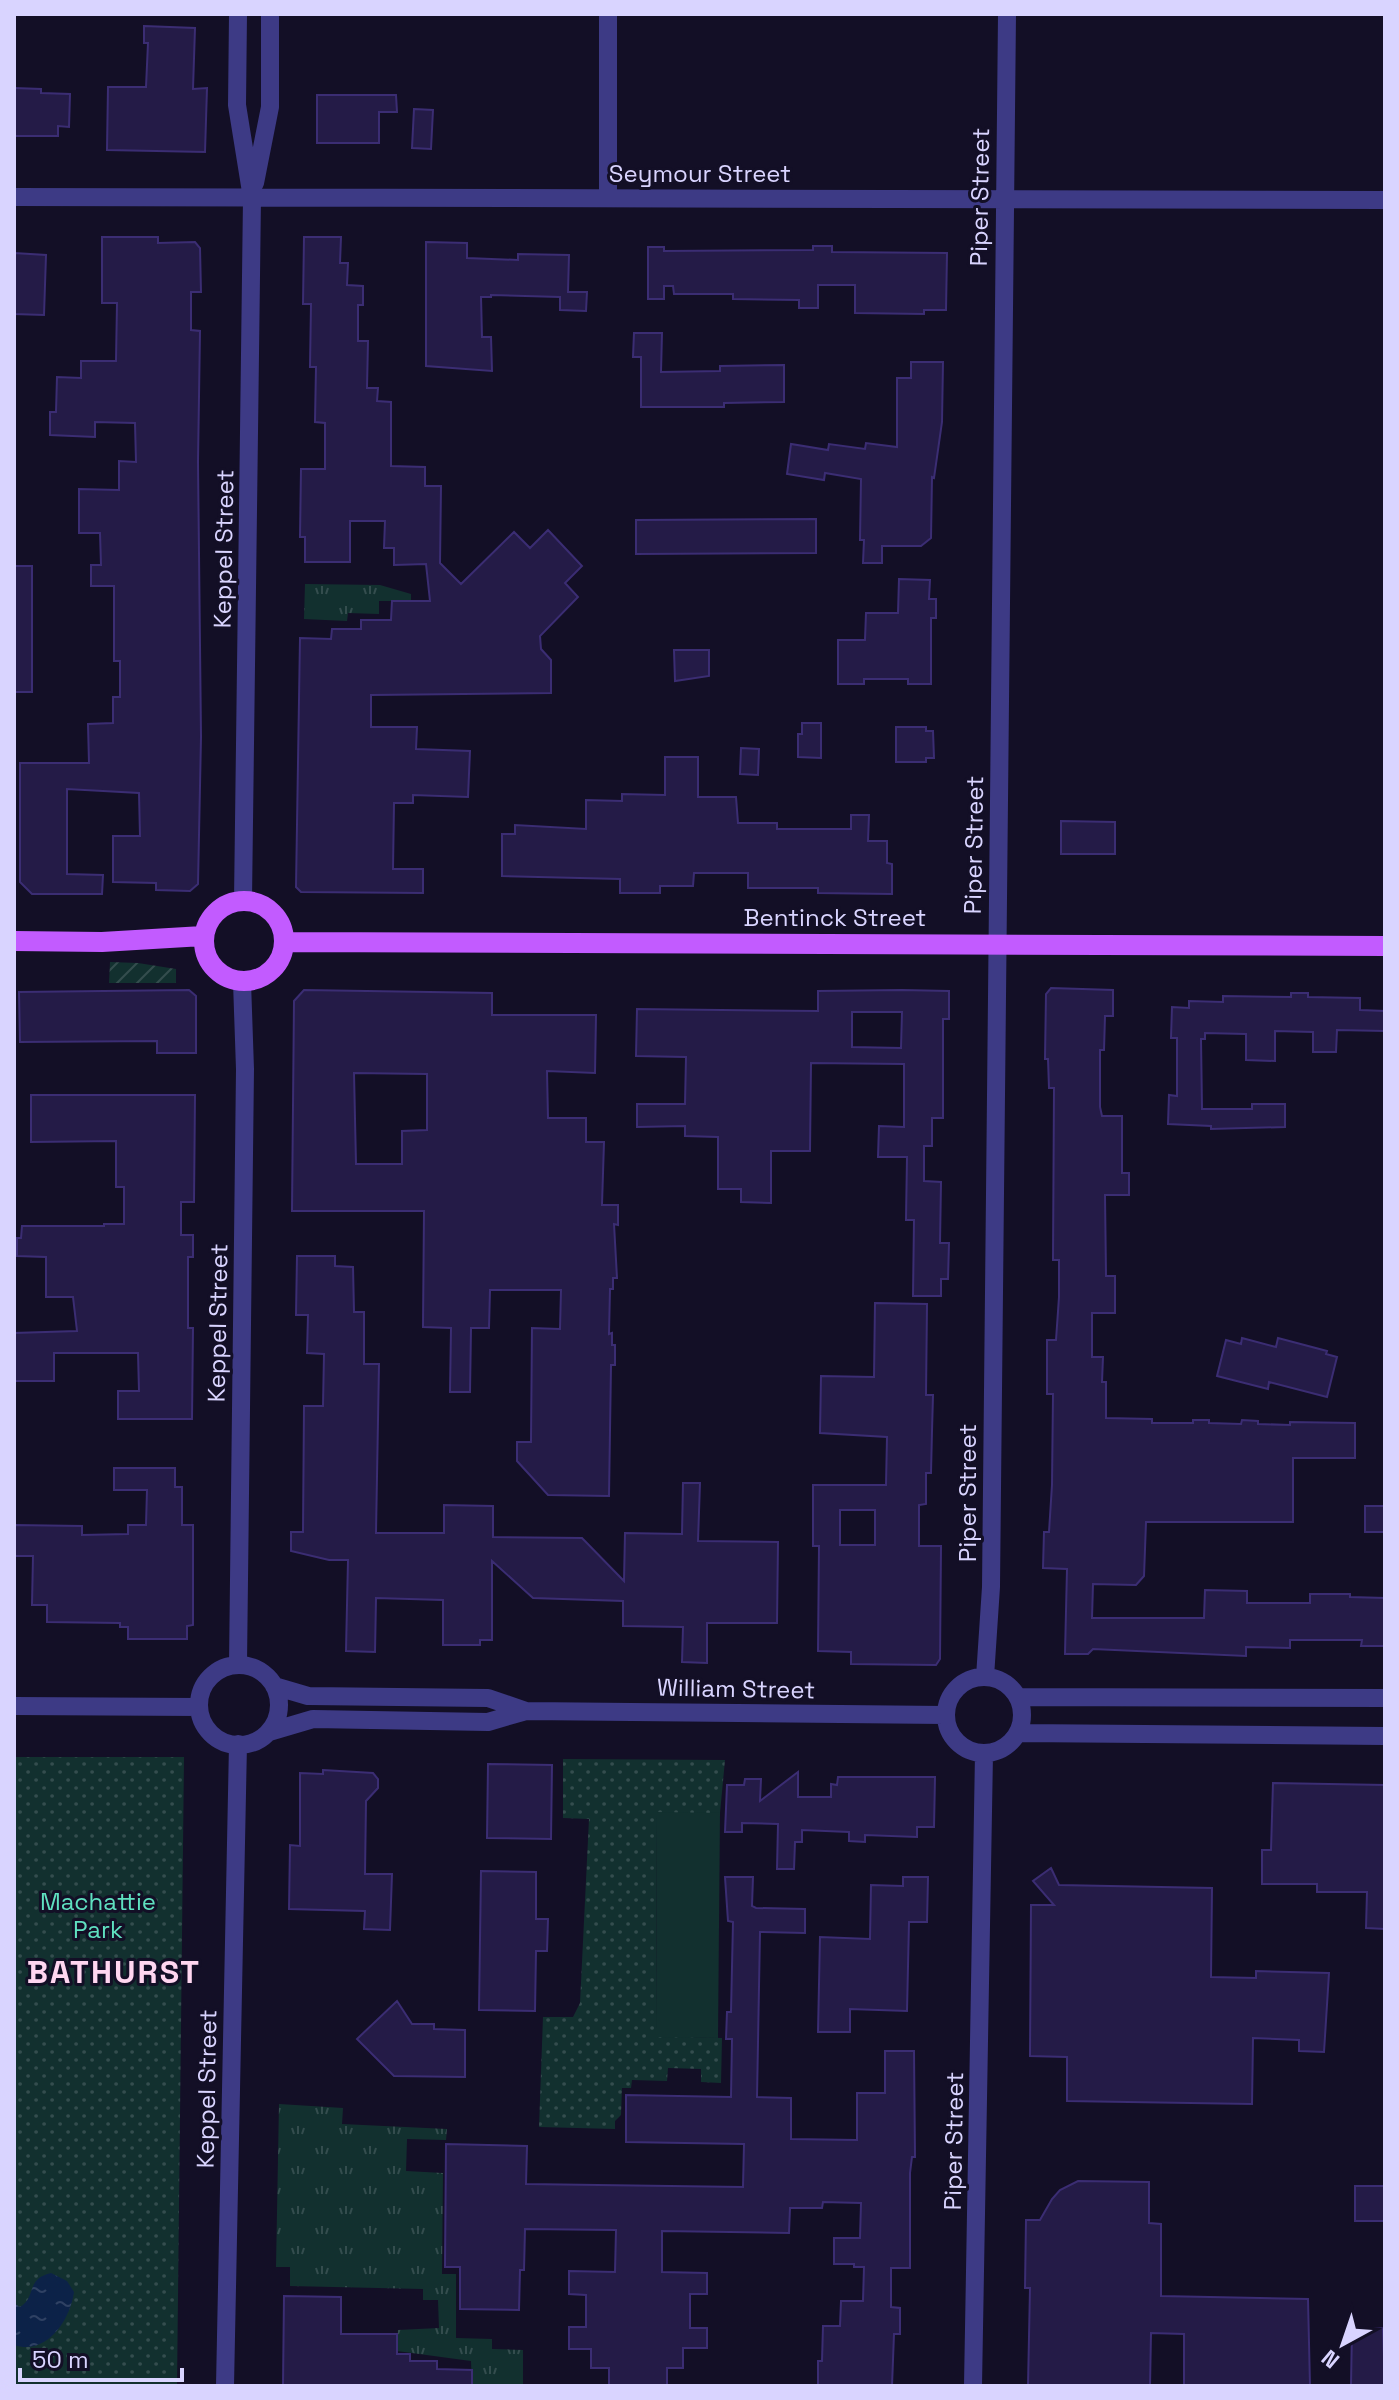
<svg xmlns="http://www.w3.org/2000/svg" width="1399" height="2400" viewBox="0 0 1399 2400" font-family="'Space Grotesk',sans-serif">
	<defs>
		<pattern id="grass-tufts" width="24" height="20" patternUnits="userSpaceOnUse" patternTransform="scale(2)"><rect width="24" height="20" fill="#12302f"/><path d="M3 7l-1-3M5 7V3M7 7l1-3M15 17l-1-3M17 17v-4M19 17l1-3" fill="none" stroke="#344d4e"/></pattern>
		<pattern id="park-dots" width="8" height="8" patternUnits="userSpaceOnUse" patternTransform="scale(2)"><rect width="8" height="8" fill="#12302f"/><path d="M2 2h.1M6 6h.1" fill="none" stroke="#344d4e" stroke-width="1.8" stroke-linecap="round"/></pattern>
		<pattern id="garden-furrows" width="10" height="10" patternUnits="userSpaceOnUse" patternTransform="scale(2)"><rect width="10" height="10" fill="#12302f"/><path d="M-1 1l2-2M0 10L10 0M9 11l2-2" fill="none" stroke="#344d4e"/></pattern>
		<pattern id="water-ripples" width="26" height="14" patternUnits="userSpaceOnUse" patternTransform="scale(2)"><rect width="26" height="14" fill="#0c2248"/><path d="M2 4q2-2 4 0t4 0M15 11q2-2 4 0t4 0" fill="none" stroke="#2f4163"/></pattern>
	</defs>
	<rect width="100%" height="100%" fill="#130f26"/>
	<path fill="url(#grass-tufts)" d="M305,584L380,585L411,594V601H379V614L348,613L347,621L304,619Z
		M279,2104L343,2108L342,2124L447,2129L446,2140L407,2139L406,2171L443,2173L442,2274H456V2338L492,2339V2349L523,2350V2386H472L471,2361L397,2351L398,2330L439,2328L438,2300H423V2289L290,2286V2267H276Z"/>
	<path fill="url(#park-dots)" d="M14,1757H184L177,2386H14Z
		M563,1759L725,1760L720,1813H657L656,2036L722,2038L721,2083L701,2082V2069L668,2068L667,2081L632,2080L631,2088H622L621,2115L615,2121V2129L539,2127L543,2017H573L580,2003L589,1819L563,1818Z"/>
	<path fill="url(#garden-furrows)" d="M110,962L138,963L176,969V983H109Z"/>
	<path fill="#12302f" d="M657,1812L720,1813L718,2038L656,2037Z"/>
	<path fill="url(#water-ripples)" d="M51,2273L67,2281L74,2292C70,2320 47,2356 14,2345V2303L20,2307C37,2297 25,2279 51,2273Z"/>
	<path fill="#241b47" stroke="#3b2d73" stroke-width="2" fill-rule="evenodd" d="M144,26L195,28L193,89L207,88L205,152L107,150L108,87H146L148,43H144Z
		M14,88L41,89V93L70,94L69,127L58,126V136H14Z
		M317,95H396L397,112H379V143H317Z
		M414,109L433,110L431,149L412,148Z
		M102,237H158V243L195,242L200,248L201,292H191V330L200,331L198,462L201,737L198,884L190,891L156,890V883L113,882V836H140L139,793L67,789V874L103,875L102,894H32L20,882V763H89L88,724L113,723V697H120V661H114V586H91V565H101L100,533H79V489L119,490V461L136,462L135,423L95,422V437L50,435V412H56L57,377L81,378V361H116L117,303H102Z
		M304,237H341L340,263H348L347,285L363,286V305H358V341H368L367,388H378L377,401L391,402V466L425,467V486H441L440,563L461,584L514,532L530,548L548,530L582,566L565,583L578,597L540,636L541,649L551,660V693L371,695V727H417L416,749L470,751L468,797L413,795V803H394L393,869H423V893L301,892L296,887L300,638L331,639L332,629H361V620H391L392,601H430L426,564L394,565V548H384L385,521H350V562H305V537H300L301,469H325V423L315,422L316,367H310L311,304H303Z
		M426,242L467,243V258L518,260V254L569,255L568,292H587L586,311L560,310V297L491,295V297H481L482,337H491L492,371L426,366Z
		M813,246H832V252L947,253L946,310H924V314L855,313V285H818V308H799V300L733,299V294H674L673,286H664V299H648V247H664V251L813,250Z
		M14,253L46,255L44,315L14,314Z
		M634,333H662L661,372L720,371V366L784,365V402L724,403V407H641V357H633Z
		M911,362H943L942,422L934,478L932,477L931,538L921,546H882V563H863L864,540H860L861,479L825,473L824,480L787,474L791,444L828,450L829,444L865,449L866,443L897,447V378H911Z
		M816,519V553L636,554V520Z
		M14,566H32V692H14Z
		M899,579L930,580L929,599H936V618H931V684H908V679H864V684H838V640H865L866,613H898Z
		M674,650H709V676L675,681Z
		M802,723H821V758L798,757V734H802Z
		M896,727H926V731H933L934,758H926V762H896Z
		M741,748L759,749L758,775L740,774Z
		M665,757H698V797H736L738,823H777V829H851V815H869L868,841H887V863L892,864V894L818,893V888H748V873H694L693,886H660V893H620V879L502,876V834H515V825L586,829V800L622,801V794L665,795Z
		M1061,821L1115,822V854H1061Z
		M1051,988L1113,990V1016H1105L1104,1050H1100V1107L1102,1116H1122V1173H1129V1195H1105L1106,1276H1115V1313H1092V1357H1103L1102,1382H1106V1418L1152,1419V1423H1193V1420H1209V1423L1241,1424L1242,1420L1258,1421V1424L1290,1425V1422L1355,1423V1458H1293V1522H1146L1144,1576L1136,1585L1093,1584L1092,1618H1204L1205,1590L1247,1591V1603H1310V1594H1350V1597L1385,1598V1646H1361L1362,1640H1290V1648L1246,1647V1656L1093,1649L1088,1654H1065L1067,1569L1043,1568L1044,1532H1049L1052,1485L1053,1394H1047V1340H1056L1059,1297V1260H1053L1054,1088H1049L1048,1059H1045L1046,994Z
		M189,990L196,996V1053H157V1041L20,1042L19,992Z
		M304,990L492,993V1015H596L595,1073L547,1071L548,1118H586V1142H604L602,1205H618V1225L614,1224L617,1278H613V1289H610L609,1334L612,1333V1345H615V1365H611L609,1496L548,1495L517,1461V1442H531L532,1328L560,1329L561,1290H490L489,1328H471L470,1392H450L451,1328L423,1327L424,1211H292L294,1001ZM354,1073L427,1074V1130L402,1131V1164H356Z
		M902,990L949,991V1019H943V1118H932V1146H924V1181L941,1182L940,1243H949L948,1279H941V1296H913L914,1220H906L907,1157H878L879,1126L904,1127V1064L811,1063L810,1151H771V1203L741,1202V1189H718V1137L685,1136V1126L637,1127V1104H685L686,1057L636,1056L637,1009L818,1011V991ZM852,1012H902L901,1048L852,1047Z
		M1291,993H1308V997L1360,998V1010L1385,1011V1031L1337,1030L1336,1052H1313V1032L1275,1031V1061L1246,1060V1034L1205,1033V1039H1201L1202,1109H1252V1104H1285V1127L1211,1129V1126L1168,1124L1169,1095L1177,1096V1038H1171L1172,1007L1189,1008V1001L1223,1002V996L1291,997Z
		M31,1095H195L194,1202H181V1235H193V1257H188V1328H193L192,1419H118V1391H139L138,1353H54V1381H14V1333L77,1331L73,1297H46V1257L17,1256V1238H21L22,1226H104V1224H124V1187H116V1141L31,1142Z
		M297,1256H335V1266L353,1267L354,1312H364V1364H379L376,1533H444V1505L493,1506V1537L582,1538L624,1581L625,1533L682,1534L683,1483H700L698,1541L778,1542L777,1623H707V1663L682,1662L683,1627L623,1626V1601L533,1598L492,1561V1640H480V1645H443V1600L376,1598L375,1652L346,1651L348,1560H329L291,1551V1532H303L304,1406H323L324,1354L307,1353L308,1315H296Z
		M875,1303L927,1304L926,1395H933L932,1431L931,1473H926V1504L919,1505V1546H941L940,1659L936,1665L851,1664V1652L818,1651L819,1546H813V1485H886L887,1437L820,1433L821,1376L874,1377ZM840,1510H875V1545H840Z
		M1242,1338L1276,1347L1278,1338L1327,1351L1326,1354L1337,1357L1327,1397L1269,1382L1268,1389L1217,1376L1226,1340L1241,1344Z
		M114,1468H175V1487H182V1525H193V1625L187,1626V1639H128V1627H120V1623L47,1622V1605H32L33,1556H14V1525L82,1526V1535L128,1534V1525H146L147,1490H114Z
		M1365,1506H1385V1532H1365Z
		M488,1764L552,1765L551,1839L487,1838Z
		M323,1770L373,1773L378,1779V1788L366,1801L365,1874H392L390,1930L364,1929L365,1911L289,1909L290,1845L300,1846V1773L323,1774Z
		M798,1772V1797H831V1784L837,1785L838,1777H935L934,1827H917V1837L865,1835V1842L849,1841V1832L802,1830V1842H795L794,1869H777L778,1824L742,1823V1832H725L727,1785H744L745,1779H761L760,1801Z
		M1273,1783L1385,1785V1929L1366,1928L1367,1892H1317V1884H1262V1850H1271Z
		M1051,1868L1059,1885L1212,1888L1211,1977L1256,1978V1971L1329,1973L1324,2052L1299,2051V2040L1253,2038L1252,2104L1067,2101V2057L1030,2056L1031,1905H1054L1033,1881Z
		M481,1871L536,1872V1919H548L547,1951H536L535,2011L479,2010Z
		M725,1877H753L752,1906L756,1908L805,1909V1933L760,1932L757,2097L791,2098V2139L857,2140V2093H885V2051H914L915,2157H912L910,2173V2268H891V2307L900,2308V2334H894L892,2386L818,2385V2361H822L823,2326H840L841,2301H863L864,2267H854V2264H834V2238H860L861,2203L823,2202L822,2208H790L789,2233L662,2231V2272L707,2273V2294H690V2328H707V2348H683V2368H667V2386H609V2368H591V2349H569V2327H586V2295L569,2294V2271L615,2272L616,2230L525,2229L524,2270H520L519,2310L460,2309V2267H445L446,2144L527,2146L526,2184L743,2187L744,2144L626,2142V2095L731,2097L732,2039H726L727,2012H731L733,1922L728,1921Z
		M903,1877H928L927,1922H909L907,2011L850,2009V2032H818L820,1937L870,1939L871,1885L903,1886Z
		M397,2001L412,2024H434V2029L465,2030V2077L394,2076L357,2039Z
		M1078,2181L1149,2182V2223L1161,2224V2296L1308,2299L1310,2386H1184V2334L1151,2333L1150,2386H1028L1030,2288H1025L1026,2220H1040L1052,2199L1060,2190Z
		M1355,2186H1384L1385,2221H1355Z
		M284,2296L341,2297V2334H397V2354H410V2361H437V2369L472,2370V2386H283Z
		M1352,2328H1383L1385,2386H1351Z"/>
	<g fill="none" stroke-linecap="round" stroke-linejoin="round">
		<path stroke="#3d3a85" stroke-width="18" d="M238,14L237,105L252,198L243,900
			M255,183L270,107V14
			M14,197L1385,200
			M608,198V14
			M238,1665L245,1069L242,982
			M199 1705a40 40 0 1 1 80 0a40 40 0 1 1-80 0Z
			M946 1715a38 38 0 1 1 76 0a38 38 0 1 1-76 0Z
			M985,1677L991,1587L1007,14
			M274,1686L308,1696L488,1698L526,1711
			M1018,1697L1385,1698
			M14,1706L199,1707
			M269,1732L313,1719L488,1722L526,1711L945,1715
			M1018,1733L1385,1736
			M225,2386L238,1744
			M973,2386L984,1754"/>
		<path stroke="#c25bff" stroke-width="20" d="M204 941a40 40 0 1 1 80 0a40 40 0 1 1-80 0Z
			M14,941L102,942L203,936
			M284,942L1385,946"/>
	</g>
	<g text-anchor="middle" stroke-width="6" stroke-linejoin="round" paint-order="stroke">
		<g font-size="24" fill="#d9d4ff" stroke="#130f26">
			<text x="700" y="182">Seymour Street</text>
			<text transform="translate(980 197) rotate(-89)" y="8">Piper Street</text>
			<text transform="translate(224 549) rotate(-89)" y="8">Keppel Street</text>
			<text transform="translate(974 845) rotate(-89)" y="8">Piper Street</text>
			<text x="835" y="926">Bentinck Street</text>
			<text transform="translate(218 1323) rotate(-89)" y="8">Keppel Street</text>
			<text transform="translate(968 1493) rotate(-90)" y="8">Piper Street</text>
			<text transform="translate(736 1689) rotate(1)" y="8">William Street</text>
			<text transform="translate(207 2089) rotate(-89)" y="8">Keppel Street</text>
			<text transform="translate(954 2141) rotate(-89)" y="8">Piper Street</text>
		</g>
		<g font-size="24" fill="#5fe0c0" stroke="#130f26">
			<text x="98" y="1910">Machattie<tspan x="98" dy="28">Park</tspan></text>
		</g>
		<g font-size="32" font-weight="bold" letter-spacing="2" fill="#ffd6f0" stroke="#130f26">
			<text x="114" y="1983">BATHURST</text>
		</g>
	</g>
	<rect width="1399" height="2400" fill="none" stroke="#d9d4ff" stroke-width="32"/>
	<g transform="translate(1343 2344) rotate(220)" stroke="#130f26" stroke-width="6" paint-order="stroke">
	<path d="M0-6L14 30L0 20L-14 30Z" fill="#d9d4ff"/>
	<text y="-12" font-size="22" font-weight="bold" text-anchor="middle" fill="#d9d4ff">N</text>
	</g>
	<path d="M20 2368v12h162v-12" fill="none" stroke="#d9d4ff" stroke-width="4"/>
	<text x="32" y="2368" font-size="24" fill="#d9d4ff" stroke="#130f26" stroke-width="6" paint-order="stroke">50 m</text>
</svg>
